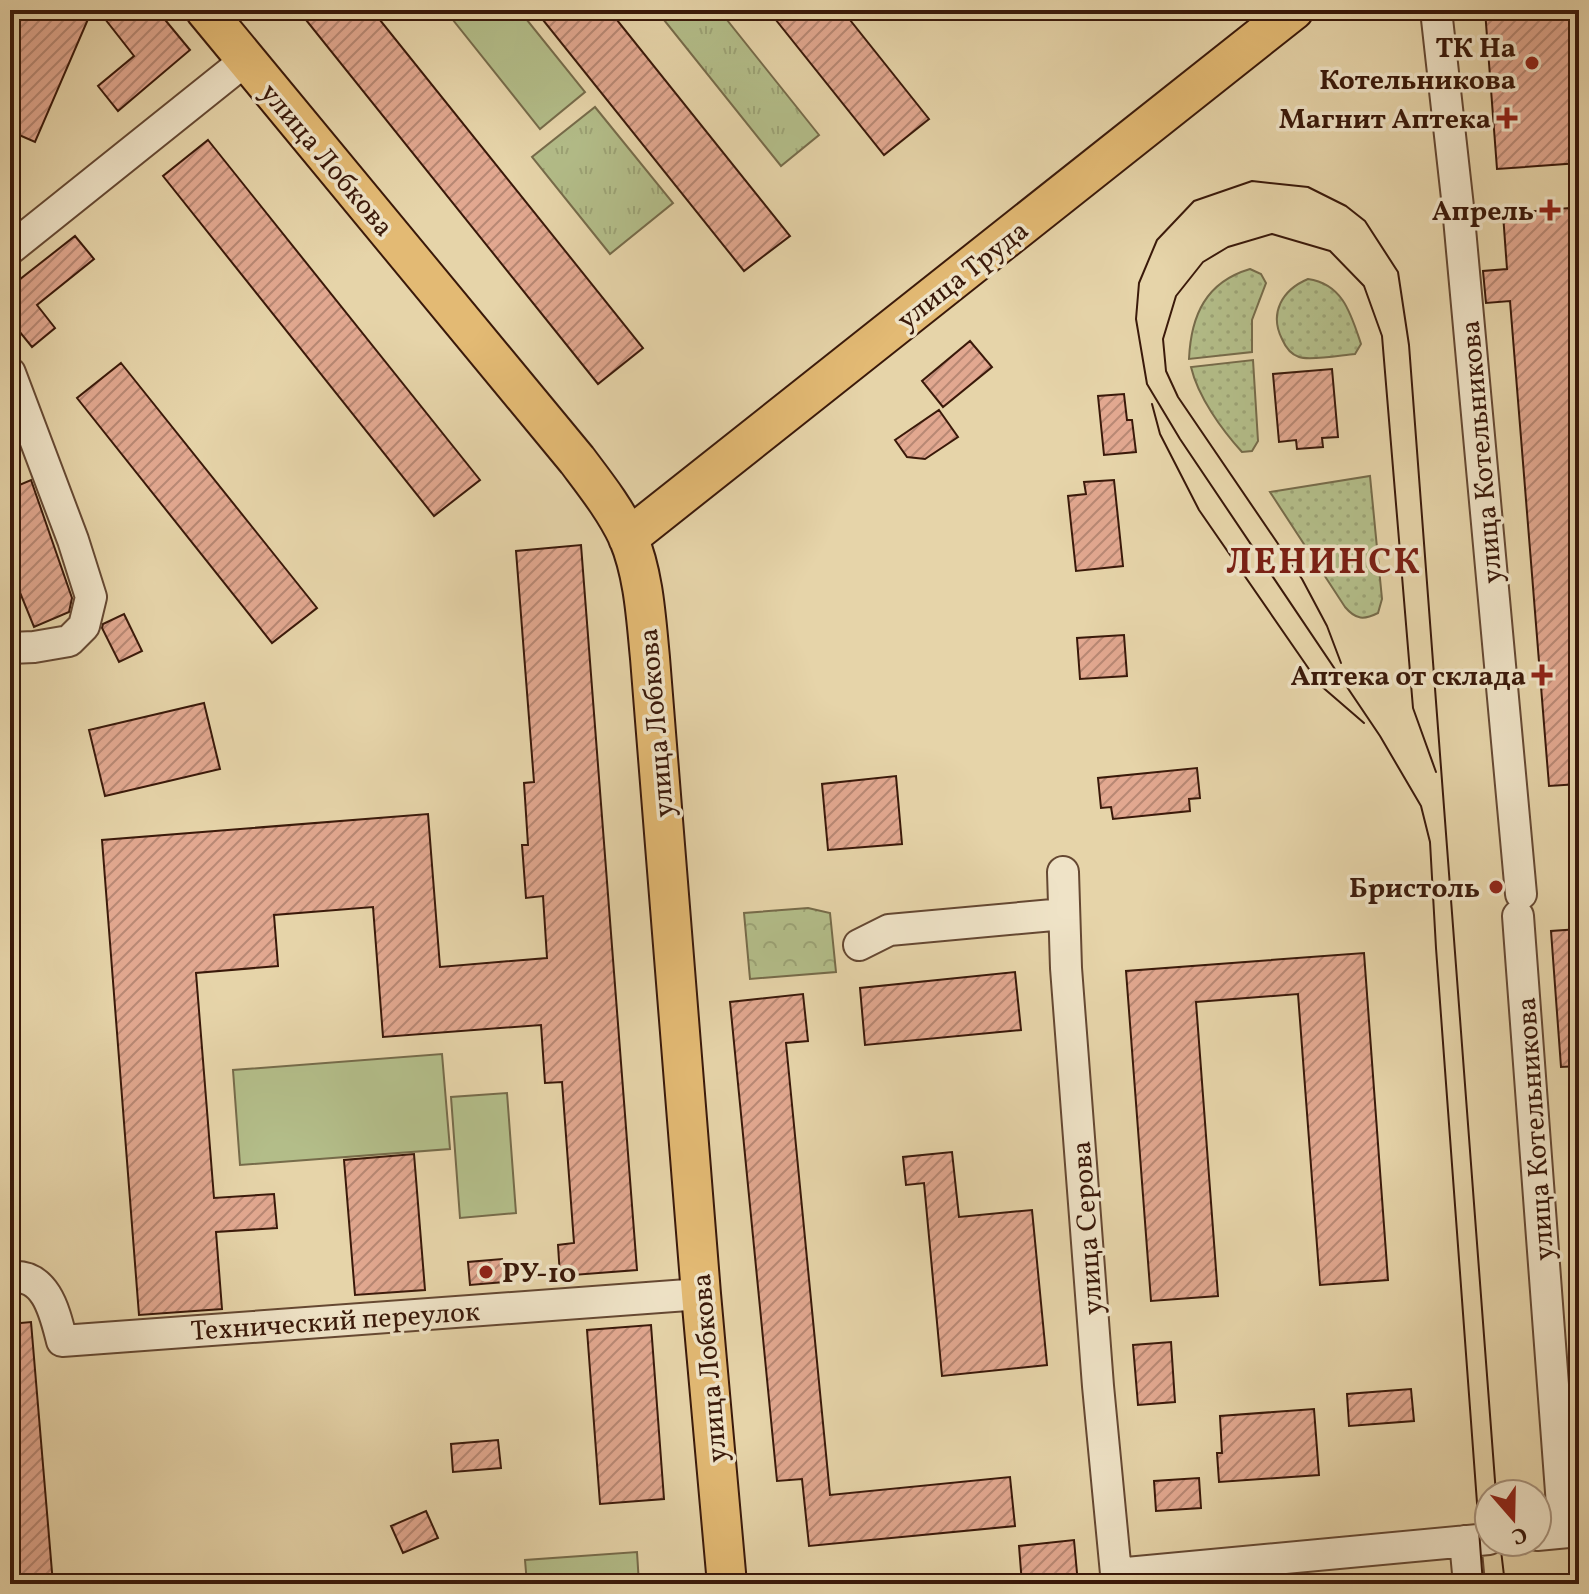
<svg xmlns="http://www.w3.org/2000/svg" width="1589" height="1594" viewBox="0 0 1589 1594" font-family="Vollkorn,serif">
	<defs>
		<pattern id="grass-dots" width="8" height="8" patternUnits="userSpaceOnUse" patternTransform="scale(2)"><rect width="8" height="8" fill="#b3bd89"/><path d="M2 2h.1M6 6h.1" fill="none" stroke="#9ba275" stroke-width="1.8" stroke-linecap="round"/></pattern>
		<pattern id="forest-crowns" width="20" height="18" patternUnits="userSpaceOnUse" patternTransform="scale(2)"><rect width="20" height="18" fill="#b3bd89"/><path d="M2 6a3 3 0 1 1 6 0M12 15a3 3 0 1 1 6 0" fill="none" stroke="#9ba275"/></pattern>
		<pattern id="park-tufts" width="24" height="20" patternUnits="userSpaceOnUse" patternTransform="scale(2)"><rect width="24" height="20" fill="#b3bd89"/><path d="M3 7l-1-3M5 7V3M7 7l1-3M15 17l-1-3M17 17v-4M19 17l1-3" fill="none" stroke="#9ba275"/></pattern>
		<pattern id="building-hatch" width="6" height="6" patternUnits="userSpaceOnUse" patternTransform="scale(2)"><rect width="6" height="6" fill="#e2a890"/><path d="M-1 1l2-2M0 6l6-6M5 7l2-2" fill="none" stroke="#b88874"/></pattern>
	</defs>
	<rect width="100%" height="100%" fill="#e6d4a9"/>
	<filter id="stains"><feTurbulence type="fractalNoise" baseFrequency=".0025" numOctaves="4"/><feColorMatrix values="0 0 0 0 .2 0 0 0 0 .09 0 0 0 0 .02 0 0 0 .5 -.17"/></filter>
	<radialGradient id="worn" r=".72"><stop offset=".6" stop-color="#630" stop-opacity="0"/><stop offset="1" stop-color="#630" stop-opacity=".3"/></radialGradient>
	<path fill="url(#grass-dots)" stroke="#766b4a" stroke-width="2" d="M1250,269L1261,274L1266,283L1252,320V352L1189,359C1191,315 1206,282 1250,269Z
		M1308,279C1343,284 1351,314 1361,344L1355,354C1342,355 1310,361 1299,357C1290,354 1285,346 1282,339C1269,313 1282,290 1308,279Z
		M1253,360L1258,441L1252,451L1242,452C1222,430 1198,397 1191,367Z
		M1370,476L1382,599L1378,613C1364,620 1356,620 1345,607L1270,492Z"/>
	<path fill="url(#forest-crowns)" stroke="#766b4a" stroke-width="2" d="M808,908L830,913L836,972L750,979L744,913Z"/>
	<path fill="url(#park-tufts)" stroke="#766b4a" stroke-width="2" d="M656,10H719L819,135L781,166Z
		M595,107L673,203L610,254L532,157Z"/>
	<path fill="#b3bd89" stroke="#766b4a" stroke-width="2" d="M456,10H519L585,92L540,129L449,15Z
		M442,1054L450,1149L240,1165L233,1070Z
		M507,1093L516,1213L460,1218L451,1097Z
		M637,1552L639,1584H527L525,1560Z"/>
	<path fill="url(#building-hatch)" stroke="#3a190a" stroke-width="2" d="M25,10H92L35,142L10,131V44Z
		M98,10H157L190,50L118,111L98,86L134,56Z
		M298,10H372L643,348L598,384Z
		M535,10H609L790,236L744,271Z
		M768,10H842L929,119L884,155Z
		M1485,10H1571L1579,115V163L1497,169Z
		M208,140L480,480L434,516L163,176Z
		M1569,208L1575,278H1579V784L1549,786L1510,301L1486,303L1483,271L1507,269L1503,214Z
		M75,236L94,259L37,305L55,328L32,347L10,320V287Z
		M970,341L992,367L943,407L922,381Z
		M121,363L317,608L272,643L77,398Z
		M1332,369L1338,437L1322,438L1323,447L1297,449L1296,440L1279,442L1273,374Z
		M1124,394L1127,420H1132L1136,452L1104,455L1098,396Z
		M939,410L958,437L925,459L907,457L895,440Z
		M31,480L72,598L69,612L34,627L10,568V489Z
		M1114,480L1123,566L1076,571L1068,496L1086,494L1084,482Z
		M581,545L637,1270L560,1276L558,1245L574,1243L562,1082L545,1083L541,1025L383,1037L373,907L274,915L278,966L196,973L214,1198L274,1194L277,1228L216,1232L222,1309L139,1315L102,840L428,814L440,967L547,958L543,896L526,898L522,845H528L524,783L534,782L516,551Z
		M124,614L142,651L119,662L102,628L103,624Z
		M1124,635L1127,676L1080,679L1077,638Z
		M204,703L220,769L105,796L89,730Z
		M1197,768L1200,798L1189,799L1190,811L1113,819L1111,807L1101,808L1098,778Z
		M896,776L902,844L828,850L822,784Z
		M1579,929V1066L1561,1067L1551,931Z
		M1364,953L1388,1280L1320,1285L1298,994L1196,1002L1218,1296L1151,1301L1126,971Z
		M1015,972L1021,1030L865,1045L860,988Z
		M803,994L808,1041L786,1043L830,1495L1010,1477L1015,1526L809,1546L802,1479L777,1481L730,1002Z
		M952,1152L959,1217L1032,1210L1047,1365L942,1376L924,1183L906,1185L903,1157Z
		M414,1154L425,1290L355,1295L344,1160Z
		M502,1259L504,1282L470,1285L468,1262Z
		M31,1322L53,1584H10V1324Z
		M651,1325L664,1499L600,1504L587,1330Z
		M1171,1342L1175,1402L1138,1405L1133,1345Z
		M1411,1389L1414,1421L1349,1426L1347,1394Z
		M1314,1409L1319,1475L1219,1482L1217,1453H1222L1220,1416Z
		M498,1440L501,1468L453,1472L451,1444Z
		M1199,1478L1201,1508L1156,1511L1154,1481Z
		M426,1511L438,1538L403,1553L391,1526Z
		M1074,1540L1078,1584H1022L1019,1546Z"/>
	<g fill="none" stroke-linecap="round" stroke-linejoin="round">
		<g stroke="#654832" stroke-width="34">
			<path id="minor" d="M1436,10L1458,207L1521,894
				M10,249L246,60
				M10,373L73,540L91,597L84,626L69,641L34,647L10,648
				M1063,872L1066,968L1098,1386L1117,1584
				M1518,916L1564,1532
				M859,945L889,930L1064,914
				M10,1277C47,1273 55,1314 62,1341L701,1294
				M1537,1535L1579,1531
				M1465,1541L1469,1584
				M1116,1574L1489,1539"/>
		</g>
		<g stroke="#3a190a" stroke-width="42">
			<path id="major" d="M205,10L577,460C595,484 615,509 628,537C644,575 646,618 650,658L701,1294L727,1584
				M628,538L1294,10"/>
		</g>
		<use href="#minor" stroke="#efe3c7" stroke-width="30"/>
		<use href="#major" stroke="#e3ba74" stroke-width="38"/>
		<path stroke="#3a190a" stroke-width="2" d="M1152,404L1160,434L1199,510L1320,685L1364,723
			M1341,663L1327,626L1302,579L1178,397L1166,371L1163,339L1176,296L1203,262L1228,247L1272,234L1330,251L1364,286L1382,336L1413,708L1436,772
			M1500,1542L1505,1584
			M1483,1584L1436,948L1430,842L1421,806L1380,736L1180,439L1147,384L1136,319L1139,283L1157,240L1194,201L1252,181L1308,187L1346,206L1365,221L1398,272L1409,345L1496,1494"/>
	</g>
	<g fill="#8f2418" stroke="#efe3c7" stroke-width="3">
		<circle cx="1532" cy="63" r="8"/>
		<path d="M1503 106h8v8h8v8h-8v8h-8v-8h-8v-8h8z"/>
		<path d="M1546 198h8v8h8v8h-8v8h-8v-8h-8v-8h8z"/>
		<path d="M1538 663h8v8h8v8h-8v8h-8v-8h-8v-8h8z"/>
		<circle cx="1496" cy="887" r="8"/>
		<circle cx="486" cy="1272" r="8"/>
	</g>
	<g text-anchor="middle" stroke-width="7" stroke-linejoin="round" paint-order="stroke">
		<g font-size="28" font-weight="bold" fill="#3a190a" stroke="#efe3c7" text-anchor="end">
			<text x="1516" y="57">ТК На<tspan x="1516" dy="32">Котельникова</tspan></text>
			<text x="1491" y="128">Магнит Аптека</text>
			<text x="1534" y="220">Апрель</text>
			<text x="1526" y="685">Аптека от склада</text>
			<text x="1480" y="897">Бристоль</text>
			<text x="502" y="1282" text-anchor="start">РУ-10</text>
		</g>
		<g font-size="28" fill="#3a190a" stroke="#efe3c7">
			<text transform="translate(328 159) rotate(50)" y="10">улица Лобкова</text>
			<text transform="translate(962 274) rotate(-38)" y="10">улица Труда</text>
			<text transform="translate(1480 452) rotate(-95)" y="10">улица Котельникова</text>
			<text transform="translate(655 723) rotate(-95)" y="10">улица Лобкова</text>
			<text transform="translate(1534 1129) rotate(-94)" y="10">улица Котельникова</text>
			<text transform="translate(1086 1228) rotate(-94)" y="10">улица Серова</text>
			<text transform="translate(335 1320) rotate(-4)" y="10">Технический переулок</text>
			<text transform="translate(708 1368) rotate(-95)" y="10">улица Лобкова</text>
		</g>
		<g font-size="36" font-weight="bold" letter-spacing="2" fill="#7a1f14" stroke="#efe3c7">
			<text x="1324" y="573">ЛЕНИНСК</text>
		</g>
	</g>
	<rect width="1589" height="1594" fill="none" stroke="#e6d4a9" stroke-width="40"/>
	<rect x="12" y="12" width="1565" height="1570" fill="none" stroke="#3a190a" stroke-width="4"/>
	<rect x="20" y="20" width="1549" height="1554" fill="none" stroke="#3a190a" stroke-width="2"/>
	<g transform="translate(1513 1518) rotate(160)"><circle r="38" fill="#efe3c7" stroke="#a7927b" stroke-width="2"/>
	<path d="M0-6L14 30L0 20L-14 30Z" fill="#8f2418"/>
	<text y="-12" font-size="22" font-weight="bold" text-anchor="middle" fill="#3a190a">С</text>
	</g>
	<rect width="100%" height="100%" filter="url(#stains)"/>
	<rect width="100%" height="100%" fill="url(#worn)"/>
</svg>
